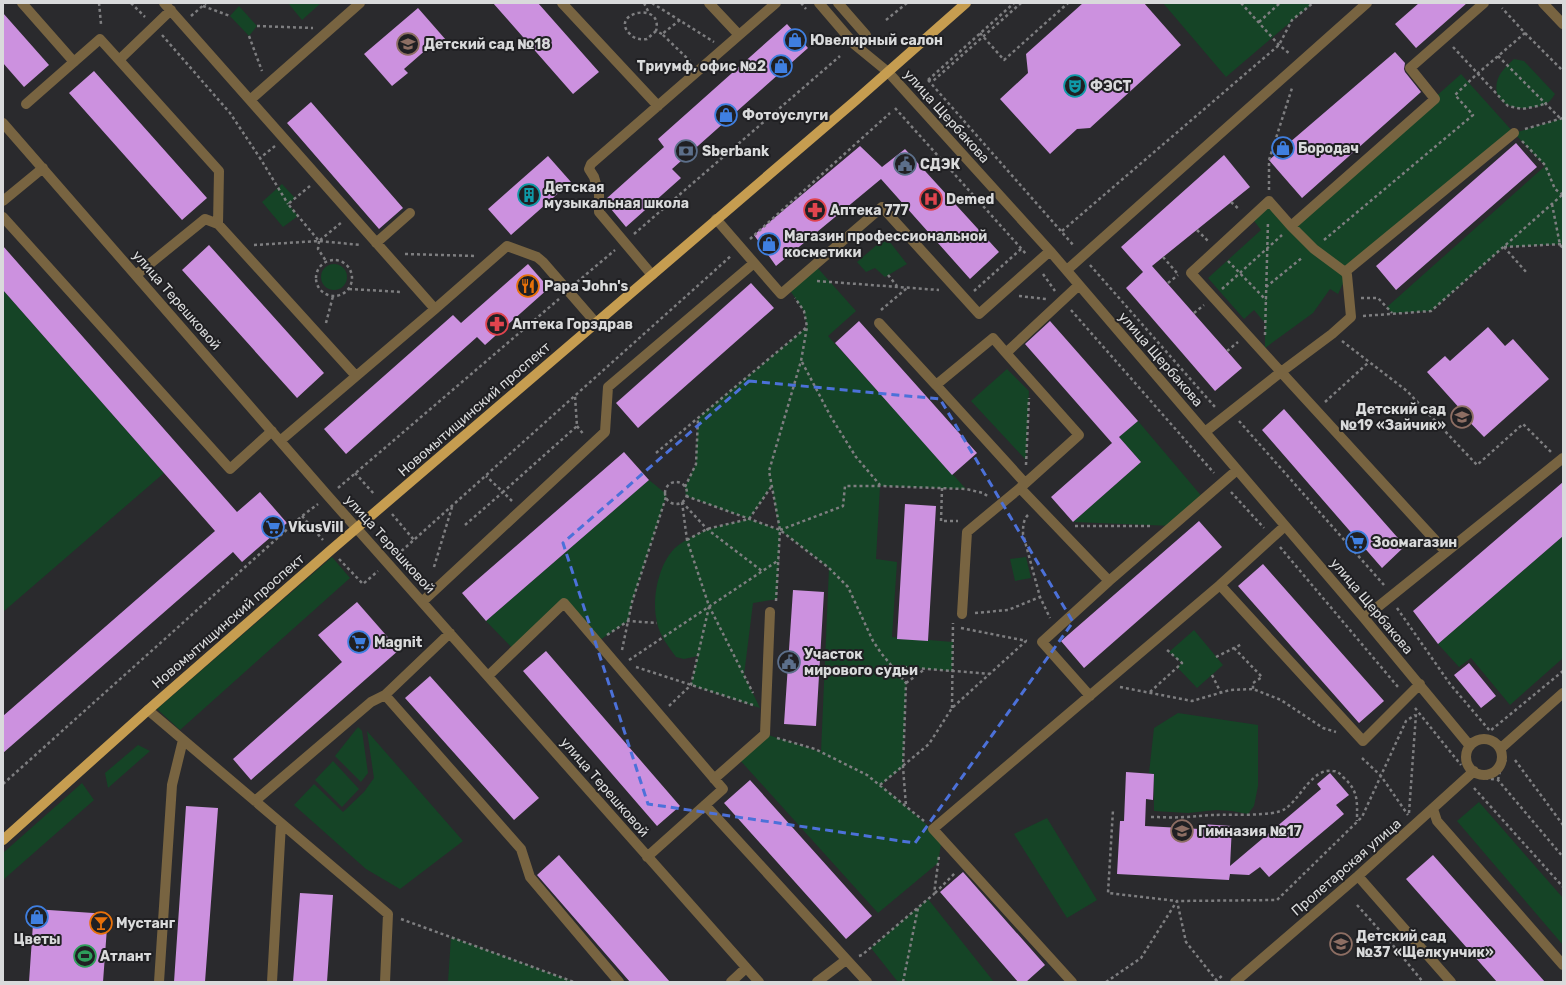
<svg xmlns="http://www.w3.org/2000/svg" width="1566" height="985" viewBox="0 0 1566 985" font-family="Rubik,sans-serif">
	<rect width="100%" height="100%" fill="#2a2a2d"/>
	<path fill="#154426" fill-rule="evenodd" d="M288,3H321L302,20Z
		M1163,3H1313L1226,77Z
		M239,6L257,26L249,36L230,16Z
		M1514,59L1524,61L1555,94C1553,97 1550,102 1547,103C1544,106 1537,107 1532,107C1515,111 1492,104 1497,82C1499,72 1507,66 1514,59Z
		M1461,74L1514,133L1561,119L1563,120V244L1504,247L1431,311L1392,313L1387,307L1545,166L1514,133L1347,275L1338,294L1330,289L1313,313L1265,348V323L1254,310L1244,319L1208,278L1261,230L1251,217L1269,201L1291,226Z
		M282,184L295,198L288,204L298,216L283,227L262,202Z
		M886,237L907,264L885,277L875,268L866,272L857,262Z
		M321 277a13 13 0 1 1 26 0a13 13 0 1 1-26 0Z
		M815,265L856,311L828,336L966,489L880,486L876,559L897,562L892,637L953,642L952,671L892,666L906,683L903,767L881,785L942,838L938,863L878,913L738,758L765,734L821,752L829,568L780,530L777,599L753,603L744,675L760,708L691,685L698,656L684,659L676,657C669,647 659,635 657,622C651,599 659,558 680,544C702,529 723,525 749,519L686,496L685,487L696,464L698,418L807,327L804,311L789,289ZM771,487H772L779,530L749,519Z
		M3,290L164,473L3,612Z
		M1007,369L1029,391L1026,460L971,401Z
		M1138,421L1204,499L1173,526L1073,522L1141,462L1119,437Z
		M649,480L665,493L666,497L632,602L628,621L597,642L564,604L515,651L486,621Z
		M1563,536V658L1510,705L1471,658L1459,667L1438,644Z
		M332,557L350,578L180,730L157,709Z
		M1026,557L1031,578L1015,581L1010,559Z
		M1194,630L1223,665L1197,688L1177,667L1182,663L1169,652Z
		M1178,713L1258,725V786L1254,806L1248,814L1232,811L1216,810L1188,813L1154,811V774L1149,773L1154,728Z
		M358,727L362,731L368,773L361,782L335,756Z
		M367,731L463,841L400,889L366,869L294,805L314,784L343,812L364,792L374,778Z
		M138,745L150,751L108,788L105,773Z
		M333,761L359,789L342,807L315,780Z
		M82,783L94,800L3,880V853Z
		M1479,802L1563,898V945L1457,821Z
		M1047,818L1097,900L1067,918L1014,834Z
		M928,899L994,982H898L871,948Z
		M451,937L574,982H448Z"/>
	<path fill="#cc91df" d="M493,3H538L599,72L573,94Z
		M1083,3H1144L1181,45L1090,128L1077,129L1050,154L1000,99L1028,73L1026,54Z
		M1419,3H1467L1416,48L1395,24Z
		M418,8L446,40L432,53L428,48L404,69L408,73L392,86L364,54Z
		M3,13L49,65L24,87L3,63Z
		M787,24L808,48L672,169L681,178L626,227L606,203V199L664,147L658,139Z
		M1395,52L1405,63L1404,69L1405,72L1421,92L1302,198L1269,160Z
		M94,71L207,198L182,220L69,93Z
		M311,102L403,208L379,229L287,123Z
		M1516,143L1537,167L1396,290L1376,266Z
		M860,146L882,167L905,149L999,252L970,279L881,179L776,266L754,235Z
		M1224,155L1250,187L1152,266L1242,368L1215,391L1126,288L1143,272L1121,247Z
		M548,156L571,182L511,235L488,209Z
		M209,245L324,373L297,398L182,270Z
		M3,246L237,512L260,492L287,523L242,562L233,552L3,753V716L215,531L3,290Z
		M528,264L549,288L485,345L477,337L346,454L324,429L453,315L461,323Z
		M751,283L774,308L638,428L616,403Z
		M859,321L977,453L952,475L835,343Z
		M1050,321L1138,421L1119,437L1141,462L1073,522L1051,497L1112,443L1025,344Z
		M1488,327L1505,346L1513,339L1549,379L1484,437L1460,412L1462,411L1427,372L1445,356L1450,361Z
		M1284,409L1405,546L1382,568L1262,430Z
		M624,452L649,480L486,621L462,593Z
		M1563,482V536L1438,644L1413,611Z
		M905,504L936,506L928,641L897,639Z
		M1199,521L1222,547L1084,668L1061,641Z
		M1263,564L1384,701L1359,723L1238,586Z
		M793,590L824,592L816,726L784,724Z
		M357,602L399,650L251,780L233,759L342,662L318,635Z
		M546,651L680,806L657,826L523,671Z
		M1469,663L1496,696L1481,708L1454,675Z
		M430,676L539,798L514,820L405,698Z
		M1126,772L1154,774L1153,800L1146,799L1145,826L1200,829L1201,824L1232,826L1230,866L1321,789L1317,784L1330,773L1349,795L1336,805L1344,814L1269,877L1260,867L1249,875L1230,874L1229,880L1117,874L1120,821H1124Z
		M750,780L872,916L846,939L724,803Z
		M186,806L218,808L205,982H174Z
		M559,855L670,982H630L537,875Z
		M1433,855L1545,982H1497L1406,879Z
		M963,872L1045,965L1026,982H1018L940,892Z
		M300,893L333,895L327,982H293Z
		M34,909L108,914L103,982H29Z"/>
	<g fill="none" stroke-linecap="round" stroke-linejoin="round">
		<path stroke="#7e7e80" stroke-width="2.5" stroke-dasharray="3 3" stroke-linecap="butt" d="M99,3L101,24
			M131,3L145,17
			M644,3L648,11
			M652,3L714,42
			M801,3L806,9
			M1241,3L1279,45L1290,54
			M203,6L230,16
			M191,16L206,3
			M680,20L662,34L690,61
			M886,20L907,3
			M1259,22L1280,3
			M257,26L313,28
			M656,31L647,39C641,40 634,39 630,34C608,13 664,0 656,31L662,34
			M980,33L1004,60L1068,3
			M1525,33L1563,71
			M162,35L230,113L260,158
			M249,36L262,71
			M1453,47L1508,106L1522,109L1538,106L1547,103
			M1498,56L1561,119
			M928,80L1074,246
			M928,80L933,81L1021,3
			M928,80L1014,3
			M895,108L1027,255
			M1525,129L1563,118
			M1522,141L1545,165L1555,189L1563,195
			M275,146L260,158L288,204
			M310,186L288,204L319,241L342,222
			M1269,190V160L1292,88
			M1231,202L1240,210
			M1552,204L1560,245L1563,248
			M1197,230L1208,241
			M1062,231L1279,45L1292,20L1313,3
			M634,234L840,56
			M750,239L890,113
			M1324,240L1473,115L1455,95L1477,74L1525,33L1502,8
			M319,241L318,249L326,261
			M254,245L319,241L361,245
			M1504,247L1563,244
			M1504,247L1527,273
			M405,254L476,256
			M1163,257L1177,273
			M316 278a18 18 0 1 1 36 0a18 18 0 1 1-36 0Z
			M1228,261L1266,300
			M1090,265L1215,407
			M1043,274L1055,291
			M888,275L897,286
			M817,281L939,290
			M577,282L615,250
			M1168,283L1178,275
			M1266,287L1303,257
			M349,289L402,292
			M1222,289L1282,235
			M974,291L1021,249
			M1019,296L1046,299
			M1361,298H1378L1392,313
			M881,310L907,288
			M1071,310L1214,473
			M1194,313L1204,305
			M1363,316L1431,311L1562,195
			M326,323L333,296
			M1265,335L1268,221
			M1342,341L1407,391L1477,465L1523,424L1551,452
			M1227,351L1238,342
			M802,362L831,417L856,457L880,485
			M1325,402L1369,362
			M1239,421L1384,585
			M577,426L584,435
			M656,453L807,327
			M1026,465L1029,398
			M355,473L375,495
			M665 493a11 11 0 1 1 22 0a11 11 0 1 1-22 0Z
			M685,487L696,464L698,418
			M338,488L559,299
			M942,488L941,521H958
			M1231,492L1264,528
			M686,496L780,530L829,568L848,587L873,641L881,653L906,683L903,767L906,806
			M512,501L503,492L577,426L575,396
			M682,502L687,540L709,606L753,693
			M682,502L707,529L762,571
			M392,514L414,540
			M1028,515C1023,520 1023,527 1023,534L1040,597L1050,618
			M302,516L323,540
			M465,525L503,492L486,476
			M1075,526H1152
			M780,530L843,506L845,486H880L966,489L983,493L989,497
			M687,540L707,529L749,519L771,487
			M1280,547L1398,687
			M397,555L732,255
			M339,559L363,584L378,571
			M434,567L452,507
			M776,601L780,530L769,471L801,361L807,327L804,311L795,298
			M1397,608L1450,684L1490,731L1563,671
			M975,613L1008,610L1040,597
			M961,628L1027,641
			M607,635L628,621L657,623
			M1234,648L1262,677L1253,683V689
			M622,650L632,602L666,497
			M1216,657L1242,644
			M629,660L779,560
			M892,666L990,674
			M636,667L753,705
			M1212,675L1221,693
			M906,683L925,669
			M1120,687L1192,701L1230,690L1253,689L1281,700L1323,728L1336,732
			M1150,692L1182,663L1166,649
			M669,706L691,685L709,607
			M952,708L953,623
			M1415,708L1461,765
			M777,738L815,749L867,775L924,821
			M1362,758L1381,776L1408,815
			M1515,760L1563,825
			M1489,777L1495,775L1506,760
			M1485,778L1498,780L1563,857
			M1498,780L1500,771
			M3,784L302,516L318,504
			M880,785L929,744L952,708L1026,641
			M1474,788L1563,887
			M1409,813L1416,714
			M1151,817C1162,817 1173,818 1184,817C1195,817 1205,815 1215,815C1231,814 1272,817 1285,809C1300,799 1313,767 1333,771C1338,771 1340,774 1343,777C1359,791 1357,802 1357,821
			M935,893L955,873
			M1357,905L1391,943L1423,982
			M401,919L574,982
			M859,956L862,955L934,894L939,856
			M1217,981L1186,942L1177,901L1277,900L1362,817L1406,721L1415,715
			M903,982L918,908
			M1106,982L1141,958L1177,901L1108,893L1113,810
			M1215,982L1224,974"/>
		<path stroke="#786441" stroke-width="10" d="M22,3L74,62
			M164,3L435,309
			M562,3L658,106
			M709,3L739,35
			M819,3L855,45L888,72L1050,251L1364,618L1470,746
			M838,3L866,35
			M1543,3L1563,24
			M119,60L219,171L218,224
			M250,100L360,3
			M26,104L100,39L119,60L171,10
			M3,123L328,496L759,982
			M3,201L43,168
			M3,217L230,469L272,431
			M716,219L781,294L882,207L979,314L1050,251
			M1291,226L1314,249L1345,272
			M376,243L410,213
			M1067,270L1367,3
			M136,275L205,219L218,224L356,376
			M652,275L599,212V194L594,177L589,169L591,164L776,3
			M1079,285L1006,353L1079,435L1020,488L1109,581L1237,470
			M879,323L936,385
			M1006,353L993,338L936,385L1025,483
			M1205,432L1281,372L1191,273L1269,201L1291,226L1435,99L1410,68L1484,3
			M280,441L435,309L507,246L537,257L543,262L596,323
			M1446,552L1281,372L1332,334L1351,317L1347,275L1345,272L1514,133
			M1220,585L1363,741L1420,684
			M422,602L605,432L608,387L754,263
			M962,614L967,532L1020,488
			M1364,618L1563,458
			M450,633L385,695L521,849L530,877L619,982
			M488,676L564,603L723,789L647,857
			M1090,696L1042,642L1109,581
			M148,710L388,914L385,982
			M1466 757a18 18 0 1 1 36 0a18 18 0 1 1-36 0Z
			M1500,749L1563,693
			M714,779L765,734L770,612
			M255,801L371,702L385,695
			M705,805L867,982
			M1433,809L1437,821L1563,965
			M1358,876L1451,982
			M159,982L172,785L183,740
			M272,982L281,824
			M731,982L746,968
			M817,982L846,960
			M1072,982L933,829L1220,585L1285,526
			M1235,982L1358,876L1474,771"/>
		<path stroke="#c69d50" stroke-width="10" d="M3,840L148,710L331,550L855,101L966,3"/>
	</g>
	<path fill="none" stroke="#4c71d9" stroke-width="3" stroke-dasharray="8 5" stroke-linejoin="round" d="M749,381L940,399L1073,622L915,843L648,804L563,543Z"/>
	<defs>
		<g id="shop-ring" transform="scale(1.15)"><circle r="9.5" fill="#202023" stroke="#3f7fe0" stroke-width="1.5"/><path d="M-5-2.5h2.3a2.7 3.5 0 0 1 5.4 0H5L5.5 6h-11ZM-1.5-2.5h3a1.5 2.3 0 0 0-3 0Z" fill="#3f7fe0"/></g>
		<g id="school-ring" transform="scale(1.15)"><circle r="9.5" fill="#202023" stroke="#8d6e63" stroke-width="1.5"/><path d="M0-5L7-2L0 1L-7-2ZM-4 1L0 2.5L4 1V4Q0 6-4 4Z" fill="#8d6e63"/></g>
		<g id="theatre-ring" transform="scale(1.15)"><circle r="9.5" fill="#202023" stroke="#0f9aa8" stroke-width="1.5"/><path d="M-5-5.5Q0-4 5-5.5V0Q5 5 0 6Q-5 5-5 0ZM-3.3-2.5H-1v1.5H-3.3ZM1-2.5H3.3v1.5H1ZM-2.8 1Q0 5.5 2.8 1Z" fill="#0f9aa8"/></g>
		<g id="bank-ring" transform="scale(1.15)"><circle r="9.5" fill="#202023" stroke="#5c6f8a" stroke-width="1.5"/><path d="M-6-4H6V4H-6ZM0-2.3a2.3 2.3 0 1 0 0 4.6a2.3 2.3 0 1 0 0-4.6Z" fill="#5c6f8a"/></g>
		<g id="civic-ring" transform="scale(1.15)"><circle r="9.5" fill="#202023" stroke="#5c6f8a" stroke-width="1.5"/><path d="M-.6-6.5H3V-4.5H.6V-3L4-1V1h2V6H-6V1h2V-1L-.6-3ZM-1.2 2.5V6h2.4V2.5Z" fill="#5c6f8a"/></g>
		<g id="building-ring" transform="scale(1.15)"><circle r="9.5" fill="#202023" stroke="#0f9aa8" stroke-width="1.5"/><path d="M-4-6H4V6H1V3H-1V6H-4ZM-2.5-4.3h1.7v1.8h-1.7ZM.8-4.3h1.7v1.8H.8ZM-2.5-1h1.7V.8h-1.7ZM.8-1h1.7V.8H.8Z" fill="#0f9aa8"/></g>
		<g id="hospital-ring" transform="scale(1.15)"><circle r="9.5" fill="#202023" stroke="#e0444e" stroke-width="1.5"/><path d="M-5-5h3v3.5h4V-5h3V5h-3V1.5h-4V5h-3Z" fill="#e0444e"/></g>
		<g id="pharmacy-ring" transform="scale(1.15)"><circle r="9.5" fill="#202023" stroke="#e0444e" stroke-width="1.5"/><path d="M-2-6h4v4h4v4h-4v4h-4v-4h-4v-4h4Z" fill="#e0444e"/></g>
		<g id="restaurant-ring" transform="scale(1.15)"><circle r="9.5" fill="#202023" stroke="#e8710a" stroke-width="1.5"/><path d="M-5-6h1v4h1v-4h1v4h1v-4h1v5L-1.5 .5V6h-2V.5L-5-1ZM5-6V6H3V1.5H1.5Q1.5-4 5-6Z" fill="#e8710a"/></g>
		<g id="supermarket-ring" transform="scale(1.15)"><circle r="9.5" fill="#202023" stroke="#3f7fe0" stroke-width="1.5"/><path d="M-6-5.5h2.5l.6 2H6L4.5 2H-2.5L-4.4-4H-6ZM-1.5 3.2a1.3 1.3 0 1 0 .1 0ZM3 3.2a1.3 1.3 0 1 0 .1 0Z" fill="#3f7fe0"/></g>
		<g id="bar-ring" transform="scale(1.15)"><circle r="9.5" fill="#202023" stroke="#e8710a" stroke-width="1.5"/><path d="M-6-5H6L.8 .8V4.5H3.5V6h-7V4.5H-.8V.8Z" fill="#e8710a"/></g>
		<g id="stadium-ring" transform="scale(1.15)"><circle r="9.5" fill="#202023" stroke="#2e9e5b" stroke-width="1.5"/><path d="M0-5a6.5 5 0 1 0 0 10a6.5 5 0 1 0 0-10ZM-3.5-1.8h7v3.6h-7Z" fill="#2e9e5b"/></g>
	</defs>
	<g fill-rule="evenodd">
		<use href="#shop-ring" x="795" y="40"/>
		<use href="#school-ring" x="408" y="44"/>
		<use href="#shop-ring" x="781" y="66"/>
		<use href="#theatre-ring" x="1075" y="86"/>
		<use href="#shop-ring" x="726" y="115"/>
		<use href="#shop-ring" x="1283" y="148"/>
		<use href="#bank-ring" x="686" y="151"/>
		<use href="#civic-ring" x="905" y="164"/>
		<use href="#building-ring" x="529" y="195"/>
		<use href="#hospital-ring" x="931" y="199"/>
		<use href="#pharmacy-ring" x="815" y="210"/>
		<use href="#shop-ring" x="769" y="244"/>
		<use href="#restaurant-ring" x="528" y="286"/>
		<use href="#pharmacy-ring" x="497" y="324"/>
		<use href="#school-ring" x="1462" y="417"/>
		<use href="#supermarket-ring" x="273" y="527"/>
		<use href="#supermarket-ring" x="1357" y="542"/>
		<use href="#supermarket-ring" x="359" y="642"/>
		<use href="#civic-ring" x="789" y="662"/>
		<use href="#school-ring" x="1182" y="831"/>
		<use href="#shop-ring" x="37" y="917"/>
		<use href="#bar-ring" x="101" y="923"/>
		<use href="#school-ring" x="1341" y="944"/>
		<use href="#stadium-ring" x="85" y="956"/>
	</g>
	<g text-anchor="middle" stroke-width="4" stroke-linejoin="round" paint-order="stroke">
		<g font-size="14" font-weight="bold" fill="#d9dadb" stroke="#202023" text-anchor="start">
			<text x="810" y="45">Ювелирный салон</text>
			<text x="424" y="49">Детский сад №18</text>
			<text x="766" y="71" text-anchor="end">Триумф, офис №2</text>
			<text x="1090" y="91">ФЭСТ</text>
			<text x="742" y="120">Фотоуслуги</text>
			<text x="1298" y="153">Бородач</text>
			<text x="702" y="156">Sberbank</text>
			<text x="920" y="169">СДЭК</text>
			<text x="544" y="192">Детская<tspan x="544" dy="16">музыкальная школа</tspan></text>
			<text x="946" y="204">Demed</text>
			<text x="830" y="215">Аптека 777</text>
			<text x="784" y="241">Магазин профессиональной<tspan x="784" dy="16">косметики</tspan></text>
			<text x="544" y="291">Papa John's</text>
			<text x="512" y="329">Аптека Горздрав</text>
			<text x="1446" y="414" text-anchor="end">Детский сад<tspan x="1446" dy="16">№19 «Зайчик»</tspan></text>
			<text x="288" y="532">VkusVill</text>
			<text x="1372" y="547">Зоомагазин</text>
			<text x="374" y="647">Magnit</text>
			<text x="804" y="659">Участок<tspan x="804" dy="16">мирового судьи</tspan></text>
			<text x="1198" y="836">Гимназия №17</text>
			<text x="116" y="928">Мустанг</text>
			<text x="1356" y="941">Детский сад<tspan x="1356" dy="16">№37 «Щелкунчик»</tspan></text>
			<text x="37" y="944" text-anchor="middle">Цветы</text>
			<text x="100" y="961">Атлант</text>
		</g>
		<g font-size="14" fill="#d9dadb" stroke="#202023">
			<text transform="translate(947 116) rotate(48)" y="5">улица Щербакова</text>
			<text transform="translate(177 300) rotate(49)" y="5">улица Терешковой</text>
			<text transform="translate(1161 359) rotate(49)" y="5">улица Щербакова</text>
			<text transform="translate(474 409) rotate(-41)" y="5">Новомытищинский проспект</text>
			<text transform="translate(390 544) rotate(48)" y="5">улица Терешковой</text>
			<text transform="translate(1372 606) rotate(50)" y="5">улица Щербакова</text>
			<text transform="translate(228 621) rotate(-41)" y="5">Новомытищинский проспект</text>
			<text transform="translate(605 787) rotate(49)" y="5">улица Терешковой</text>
			<text transform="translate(1346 867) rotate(-41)" y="5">Пролетарская улица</text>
		</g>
	</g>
	<rect width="1566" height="985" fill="none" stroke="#d9dadb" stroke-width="8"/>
</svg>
